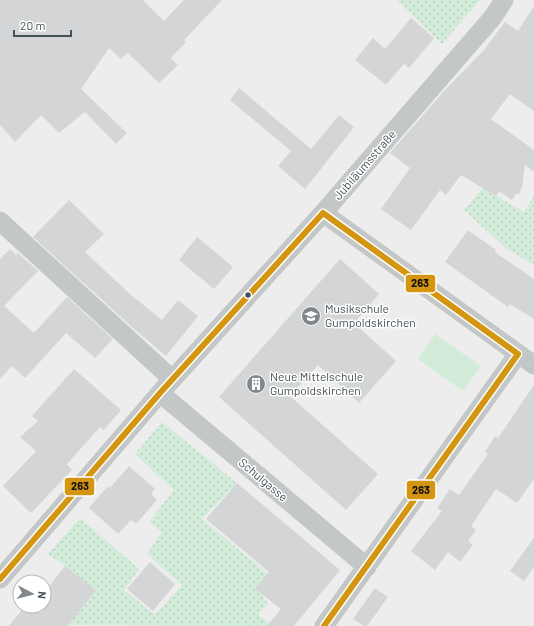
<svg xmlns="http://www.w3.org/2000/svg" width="534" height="626" viewBox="0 0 534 626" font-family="Barlow,sans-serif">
	<defs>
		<pattern id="garden-dots" width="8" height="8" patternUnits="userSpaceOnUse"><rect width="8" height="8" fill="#d3ebd9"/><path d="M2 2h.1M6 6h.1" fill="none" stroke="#b6cbbc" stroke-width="1.8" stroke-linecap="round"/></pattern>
	</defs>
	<rect width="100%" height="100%" fill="#eeeded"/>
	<path fill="url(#garden-dots)" d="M397,0H480L442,44Z
		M483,188L524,212L534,196V265L507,249L464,210Z
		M162,422L237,483L202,519L268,574L256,589L268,603L258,615L273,626L67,625L96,590L65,566L48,554L80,518L139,569L124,590L155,615L182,585L147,554L162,532L149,522L174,490L135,454Z"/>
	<path fill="#d3ebd9" d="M435,334L481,366L463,391L418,359Z"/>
	<path fill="#d4d5d6" d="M0,0H143L164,21L184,0H222L184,40L186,42L171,58L178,65L159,83L128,53L121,59L109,48L81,89L127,133L116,144L85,112L59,133L41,115L15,142L0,125Z
		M534,6V111L510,94L491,119L534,150V172L525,165L522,187L519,194H516L512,200L499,191L496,196L461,175L446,195L440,190L411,230L381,209L410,168L390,153L444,91L484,50L505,22L518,31Z
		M411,18L434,38L409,68L404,64L386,85L355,60L373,38L385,49Z
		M239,88L311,149L339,115L354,127L305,189L278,166L291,151L230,100Z
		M69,200L104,234L85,252L130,294L162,320L178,300L198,316L166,356L133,328L33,237Z
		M468,230L496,250L495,252L534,279V319L510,304L508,307L445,262Z
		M197,237L233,267L214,289L179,260Z
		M10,249L16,255L18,253L38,271L4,306L34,333L67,297L113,339L95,358L66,333L25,378L12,366L0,379V259Z
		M340,259L379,294L354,323L396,361L359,403L318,365L290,396L378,474L346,510L219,397Z
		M74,369L121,410L104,430L100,427L67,464L72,470L31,513L3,486L36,451L20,437L38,421L32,416Z
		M534,385V479L517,503L496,489L471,526L476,530L468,541L473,545L460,562L448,552L435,570L411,551L442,511L437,508L450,489L459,495L488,454L485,452L495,436L498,438Z
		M129,466L155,489L151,494L157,500L136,524L131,520L118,534L89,508L108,486L110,488Z
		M237,483L340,570L294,626H267L281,609L255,589L269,572L206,519Z
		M534,538V567L524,581L510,571Z
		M150,562L175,584L153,611L127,589Z
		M65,566L96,590L68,626H9L25,606H44V593Z
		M375,588L388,597L367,626H364L353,619Z"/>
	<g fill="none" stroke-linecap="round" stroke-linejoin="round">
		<path stroke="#c4c7c8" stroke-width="19" d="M323,213L534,365
			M0,221L172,379
			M160,393L367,567
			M0,579L160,393L323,213L493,17L504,0
			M324,626L518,354"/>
		<g stroke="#fff" stroke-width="9">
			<path id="bus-1" d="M323,213L518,354
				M0,579L160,393L323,213
				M324,626L518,354"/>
		</g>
		<use href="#bus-1" stroke="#d49511" stroke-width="6"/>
	</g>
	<defs>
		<g id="school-disc" transform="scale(1)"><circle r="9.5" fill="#81888c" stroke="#fff"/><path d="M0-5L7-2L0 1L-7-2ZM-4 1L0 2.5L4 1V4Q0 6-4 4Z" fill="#fff"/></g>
		<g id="building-disc" transform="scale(1)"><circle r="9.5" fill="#81888c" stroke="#fff"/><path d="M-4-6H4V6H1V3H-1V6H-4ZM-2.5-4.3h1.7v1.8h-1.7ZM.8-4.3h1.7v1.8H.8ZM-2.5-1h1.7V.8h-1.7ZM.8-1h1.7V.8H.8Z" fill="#fff"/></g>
	</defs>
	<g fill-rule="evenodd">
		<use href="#school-disc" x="311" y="316"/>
		<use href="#building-disc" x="256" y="384"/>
	</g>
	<circle fill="#465157" stroke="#fff" stroke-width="1.5" cx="248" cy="295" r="3.5"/>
	<g text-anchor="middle" stroke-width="3" stroke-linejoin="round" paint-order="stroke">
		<g font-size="12" fill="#465157" stroke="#fff">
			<text transform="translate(365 165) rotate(-49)" y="4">Jubiläumsstraße</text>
			<text transform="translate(263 480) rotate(40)" y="4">Schulgasse</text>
		</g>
		<g font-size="12" fill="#465157" stroke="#fff" text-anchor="start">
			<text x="325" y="313">Musikschule<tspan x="325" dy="14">Gumpoldskirchen</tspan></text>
			<text x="270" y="381">Neue Mittelschule<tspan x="270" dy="14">Gumpoldskirchen</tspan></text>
		</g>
	</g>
	<g stroke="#fff" stroke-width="1.5">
		<rect x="405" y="274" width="31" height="19" rx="4" fill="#d49511"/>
		<rect x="64" y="477" width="31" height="19" rx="4" fill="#d49511"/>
		<rect x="406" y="480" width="30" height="20" rx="4" fill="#d49511"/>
	</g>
	<g font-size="11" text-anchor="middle" font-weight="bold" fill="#111">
		<text x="420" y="287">263</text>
		<text x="80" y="490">263</text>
		<text x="421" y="494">263</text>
	</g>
	<g transform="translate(32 594) rotate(97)"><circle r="19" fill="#ffffff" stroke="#b5b9bc"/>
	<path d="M0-3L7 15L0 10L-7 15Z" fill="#81888c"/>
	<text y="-6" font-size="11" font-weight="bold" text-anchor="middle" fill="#465157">N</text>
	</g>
	<path d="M14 30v6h57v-6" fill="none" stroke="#465157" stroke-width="2"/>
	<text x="20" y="30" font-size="12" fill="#465157" stroke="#ffffff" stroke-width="3" paint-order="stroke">20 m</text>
</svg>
